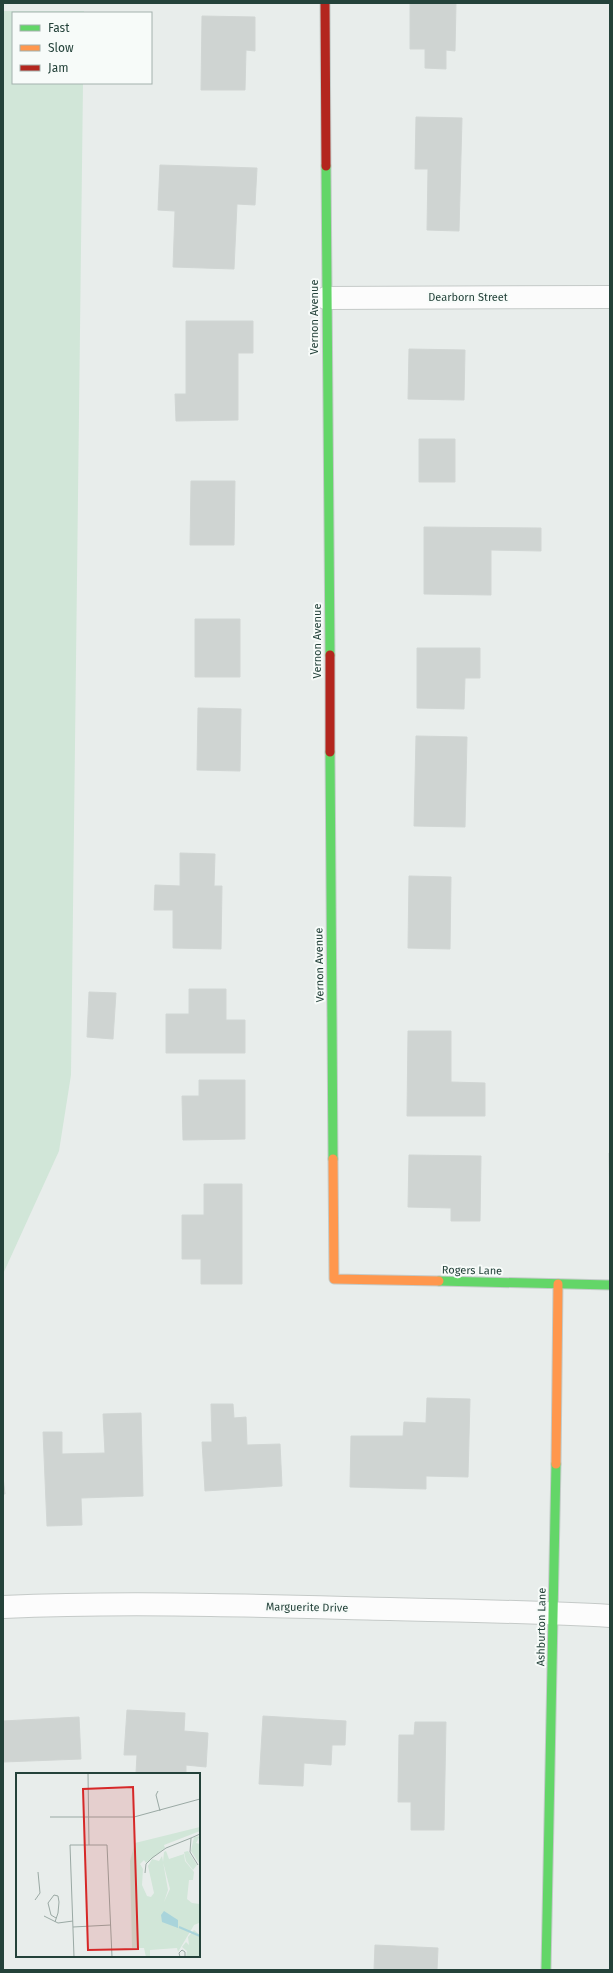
<svg xmlns="http://www.w3.org/2000/svg" width="613" height="1973" viewBox="0 0 613 1973" font-family="'Fira Sans',sans-serif">
	<rect width="100%" height="100%" fill="#e8edeb"/>
	<path fill="#d1e6d8" d="M3,11H84V13H13V83H83L71,1075L59,1151L3,1274Z"/>
	<path fill="#cfd4d2" stroke="#d1d6d4" d="M410,3H456L455,51L446,50V69L425,68V49H410Z
		M202,16L255,17V51L246,50L245,90H201Z
		M416,117L462,118L459,231L427,230L428,169H415Z
		M160,165L257,168L255,205L237,204L234,269L173,267L175,211L158,210Z
		M186,321H253V353H238V420L176,421L175,394H186Z
		M409,349L465,350L464,400L408,399Z
		M419,439H455V482H419Z
		M191,481H235L234,545H190Z
		M424,527L541,528V551L491,550V595L424,594Z
		M195,619H240V677H195Z
		M417,648H480V678H465L464,709L417,708Z
		M198,708L241,709L240,771L197,770Z
		M416,736L467,737L465,827L414,826Z
		M180,853L215,854L214,886H222L221,949L173,948V910H154L155,885L180,886Z
		M409,876L451,877L450,949L408,948Z
		M189,989H226V1020H245V1053H166V1014H189Z
		M89,992L116,993L113,1039L87,1037Z
		M408,1031H451V1082L485,1083V1116H407Z
		M199,1080H245V1139L183,1140L182,1096H199Z
		M609,1153H610V1200Z
		M409,1155L481,1156L480,1221H451V1208L408,1207Z
		M204,1184H242V1284H201V1259H182V1215H204Z
		M427,1398L470,1399L468,1477L426,1476V1489L350,1487L351,1436H403L404,1422L426,1423Z
		M211,1404H233L234,1418L246,1417L247,1445L280,1444L282,1486L205,1491L202,1442H212Z
		M141,1413L143,1496L81,1498L82,1525L47,1526L43,1432H62V1454L105,1453L103,1414Z
		M3,1477L5,1494H3Z
		M127,1710L185,1713L184,1731L208,1733L206,1767L186,1765V1774L136,1773L137,1755H124Z
		M263,1716L346,1721L345,1745H332L331,1765L304,1763L303,1786L259,1784Z
		M79,1717L81,1759L3,1762V1721Z
		M415,1722H446L444,1830H411V1802H398L399,1735H414Z
		M375,1945L438,1948L437,1970H374Z"/>
	<g fill="none" stroke-linecap="round" stroke-linejoin="round">
		<g stroke="#c5cac8" stroke-width="24">
			<path id="street" d="M326,298L610,297
				M3,1607C117,1602 231,1605 345,1608C433,1610 522,1611 610,1616"/>
		</g>
		<g stroke="#c3cbc8" stroke-width="11">
			<path id="fast" d="M326,166L330,655
				M330,752L333,1159
				M439,1281L610,1285
				M546,1970L556,1464"/>
		</g>
		<g stroke="#c3cbc8" stroke-width="11">
			<path id="slow" d="M333,1159L334,1279L439,1281
				M556,1464L558,1284"/>
		</g>
		<g stroke="#c3cbc8" stroke-width="11">
			<path id="jam" d="M325,3L326,166
				M330,655V752"/>
		</g>
		<use href="#street" stroke="#fcfcfc" stroke-width="22"/>
		<use href="#fast" stroke="#63d668" stroke-width="9"/>
		<use href="#slow" stroke="#ff974d" stroke-width="9"/>
		<use href="#jam" stroke="#b3261e" stroke-width="9"/>
	</g>
	<g text-anchor="middle" stroke-width="4" stroke-linejoin="round" paint-order="stroke">
		<g font-size="11" fill="#24423a" stroke="#f7fbf9">
			<text x="468" y="301">Dearborn Street</text>
			<text transform="translate(314 317) rotate(-90)" y="4">Vernon Avenue</text>
			<text transform="translate(317 641) rotate(-90)" y="4">Vernon Avenue</text>
			<text transform="translate(319 965) rotate(-91)" y="4">Vernon Avenue</text>
			<text transform="translate(472 1270) rotate(1)" y="4">Rogers Lane</text>
			<text transform="translate(307 1607) rotate(1)" y="4">Marguerite Drive</text>
			<text transform="translate(541 1627) rotate(-89)" y="4">Ashburton Lane</text>
		</g>
	</g>
	<g transform="translate(16 1773)">
		<rect width="184" height="184" fill="#e8edeb"/>
		<path d="M184,54V58L148,72L149,75L130,90L128,87L124,91L127,96L126,112L131,123L135,124L138,120L132,93L136,86L143,88L146,83L152,117L148,129L154,116L147,89L148,79L150,78L153,86L168,81L169,88L178,99L177,107H173L171,126L176,130L184,131L183,150L178,152L162,179L161,175L134,177V184H130L128,175H116L114,88L119,70ZM184,63L180,70L184,71L183,90L175,78L178,64ZM172,78L181,92L177,97L170,88L168,79ZM178,157L184,162V184H170L171,178L166,174L170,169L173,172L172,164Z" fill="#d1e6d8"/>
		<path d="M148,138L162,147V155L146,149L145,142Z" fill="#a9d4db"/>
		<path fill="none" stroke="#a9d4db" stroke-width="2" d="M163,154L184,163"/>
		<path fill="none" stroke="#9aa9a4" stroke-width="1" d="M72,0L73,72M142,18L140,22L144,38M34,44H118L184,26M182,92L174,79L175,65L184,61M129,100L130,91L136,85L150,75L175,65M19,127L24,120L22,99M28,143L42,150L57,148M39,149L42,140L43,129L42,123L38,122L32,130L35,142L40,145M57,154L95,152M58,184L54,72H91L96,184M164,184L163,180L166,177L169,179V184"/>
		<path fill="#d62828" fill-opacity="0.15" stroke="#d62828" stroke-width="2" d="M117,14L122,176L72,177L67,16Z"/>
		<rect width="184" height="184" fill="none" stroke="#24423a" stroke-width="2"/>
	</g>
	<rect width="613" height="1973" fill="none" stroke="#24423a" stroke-width="8"/>
	<rect x="12" y="12" width="140" height="72" fill="#f7fbf9" stroke="#a3b1ad"/>
	<rect x="20" y="25" width="20" height="6" fill="#63d668" stroke="#a3b1ad"/>
	<text x="48" y="32" font-size="12" fill="#24423a">Fast</text>
	<rect x="20" y="45" width="20" height="6" fill="#ff974d" stroke="#a3b1ad"/>
	<text x="48" y="52" font-size="12" fill="#24423a">Slow</text>
	<rect x="20" y="65" width="20" height="6" fill="#b3261e" stroke="#a3b1ad"/>
	<text x="48" y="72" font-size="12" fill="#24423a">Jam</text>
</svg>
